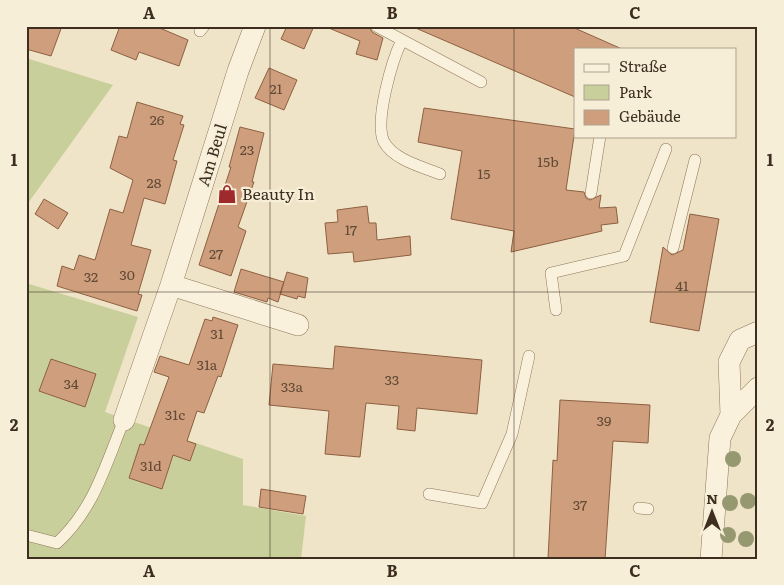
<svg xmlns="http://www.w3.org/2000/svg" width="784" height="585" viewBox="0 0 784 585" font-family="Literata,serif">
	<rect width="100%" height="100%" fill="#f0e4c8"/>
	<path fill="#c9cf9b" d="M26,58L113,85L26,206Z
		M26,283L138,317L105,412L243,459V505L306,516L301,559H26Z"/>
	<path fill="#cf9f7d" stroke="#8d5f41" d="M26,26H62L51,56L26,49Z
		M120,26H155L188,40L179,66L139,52L136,60L111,50Z
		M287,26H314L304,49L281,39Z
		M324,26H369L372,32L383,38L377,60L356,54L360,41Z
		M411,26H570L622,49H575V97Z
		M269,68L297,80L284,110L255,98Z
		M137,102L183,116L180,124L184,125L173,160L177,161L165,204L144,198L131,245L151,250L138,294L142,295L137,311L57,286L62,266L74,270L79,255L95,260L110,209L123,213L133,180L110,168L119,136L127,138Z
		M424,108L575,129L566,190L584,192L586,198L590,200L601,195L599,208L616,207L618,223L601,225L602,231L511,252L514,231L451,219L462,151L418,142Z
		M240,127L264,133L252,182H254L238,227L246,231L231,276L199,265L231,167H229Z
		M44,199L68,213L58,229L35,214Z
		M367,206L369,223H376L377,240L410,236L411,255L354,262L353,252L328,254L325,223L338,222L337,210Z
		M690,214L719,219L699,331L650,322L663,247L672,255L683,250Z
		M241,269L284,282L278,302L268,298L267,302L234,292Z
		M287,272L308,278L305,298L298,296L297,299L280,294Z
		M213,317L238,325L221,377L218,376L204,413L197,411L187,441L196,444L190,461L173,455L162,489L129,478L140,444L144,445L169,377L154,372L160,356L189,365L205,319L212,321Z
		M335,346L482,360L477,414L417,408L415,431L397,429L399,406L366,403L360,457L325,454L329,411L269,405L273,364L333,369Z
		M51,359L96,374L85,407L39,391Z
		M560,400L650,405L648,443L613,441L605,559H548L553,460L557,461Z
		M261,489L306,496L303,514L259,507Z"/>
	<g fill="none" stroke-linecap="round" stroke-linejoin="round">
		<g stroke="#8d765c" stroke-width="12">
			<path id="lane" d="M376,26L481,82
				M200,31L204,26
				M402,40C392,60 374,122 384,142C394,160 423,167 440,174
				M591,193L600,136
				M673,248L695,160
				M556,310L551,273L624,256L666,149
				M429,494L482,503L512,434L529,356
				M639,508L648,509
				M26,535L57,543C94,509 105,466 124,420"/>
		</g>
		<g stroke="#8d765c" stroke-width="22">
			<path id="street" d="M171,285L298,325
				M731,415L729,362L740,340L758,332
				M124,420L171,285L238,71L255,26
				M711,559L720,438L731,415L758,388"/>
		</g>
		<use href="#lane" stroke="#faf1dc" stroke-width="11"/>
		<use href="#street" stroke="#faf1dc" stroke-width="21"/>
	</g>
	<g fill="#96986f">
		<circle cx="733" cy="459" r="8"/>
		<circle cx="748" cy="501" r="8"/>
		<circle cx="730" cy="503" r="8"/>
		<circle cx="728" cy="535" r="8"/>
		<circle cx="746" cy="539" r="8"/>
	</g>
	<path fill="none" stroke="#3d2e20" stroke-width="1" stroke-opacity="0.55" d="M270,26V559M514,26V559M26,292H758"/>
	<defs>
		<g id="shop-bare" transform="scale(1.5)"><path d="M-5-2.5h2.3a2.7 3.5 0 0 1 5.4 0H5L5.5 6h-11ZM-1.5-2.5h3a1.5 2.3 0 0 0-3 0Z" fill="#9e2a2b" stroke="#f7eed8" stroke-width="2.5" paint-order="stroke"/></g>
	</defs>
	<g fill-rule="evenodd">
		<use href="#shop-bare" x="227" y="194"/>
	</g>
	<g text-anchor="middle" stroke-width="4.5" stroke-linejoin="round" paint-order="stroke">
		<g font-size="14" fill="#624a37">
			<text x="276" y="94">21</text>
			<text x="157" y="125">26</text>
			<text x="247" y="155">23</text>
			<text x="548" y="167">15b</text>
			<text x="484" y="179">15</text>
			<text x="154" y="188">28</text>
			<text x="351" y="235">17</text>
			<text x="216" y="259">27</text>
			<text x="127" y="280">30</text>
			<text x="91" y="282">32</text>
			<text x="682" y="291">41</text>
			<text x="217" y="339">31</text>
			<text x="207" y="370">31a</text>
			<text x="392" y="385">33</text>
			<text x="71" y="389">34</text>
			<text x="292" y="392">33a</text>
			<text x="175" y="420">31c</text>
			<text x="604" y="426">39</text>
			<text x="151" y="471">31d</text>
			<text x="580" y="510">37</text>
		</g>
		<g font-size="16" fill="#3d2e20" stroke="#f7eed8">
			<text transform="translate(212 155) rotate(-73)" y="6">Am Beul</text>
		</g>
		<g font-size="16" fill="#3d2e20" stroke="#f7eed8" text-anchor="start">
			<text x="242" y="200">Beauty In</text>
		</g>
	</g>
	<rect width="784" height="585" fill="none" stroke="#f7eed8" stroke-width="55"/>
	<rect x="574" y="48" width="162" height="90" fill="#f7eed8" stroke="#ada18e"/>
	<rect x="584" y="64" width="25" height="8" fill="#faf1dc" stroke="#ada18e"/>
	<text x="619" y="72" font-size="15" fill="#3d2e20">Straße</text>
	<rect x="584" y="85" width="25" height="15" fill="#c9cf9b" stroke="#ada18e"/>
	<text x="619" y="98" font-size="15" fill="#3d2e20">Park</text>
	<rect x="584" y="110" width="25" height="15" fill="#cf9f7d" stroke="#ada18e"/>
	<text x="619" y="122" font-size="15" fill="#3d2e20">Gebäude</text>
	<g transform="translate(712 512)" stroke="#f7eed8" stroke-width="4" paint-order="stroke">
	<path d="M0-4L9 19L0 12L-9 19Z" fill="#3d2e20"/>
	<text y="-8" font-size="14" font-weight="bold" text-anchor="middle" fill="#3d2e20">N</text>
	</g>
	<rect x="28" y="28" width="728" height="530" fill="none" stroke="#3d2e20" stroke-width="2"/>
	<g font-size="16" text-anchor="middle" font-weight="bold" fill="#3d2e20">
		<text x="149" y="19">A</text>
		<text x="392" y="19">B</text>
		<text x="635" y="19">C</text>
		<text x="14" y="166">1</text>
		<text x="770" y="166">1</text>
		<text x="14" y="431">2</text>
		<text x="770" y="431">2</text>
		<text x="149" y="577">A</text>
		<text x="392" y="577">B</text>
		<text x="635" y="577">C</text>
	</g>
</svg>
